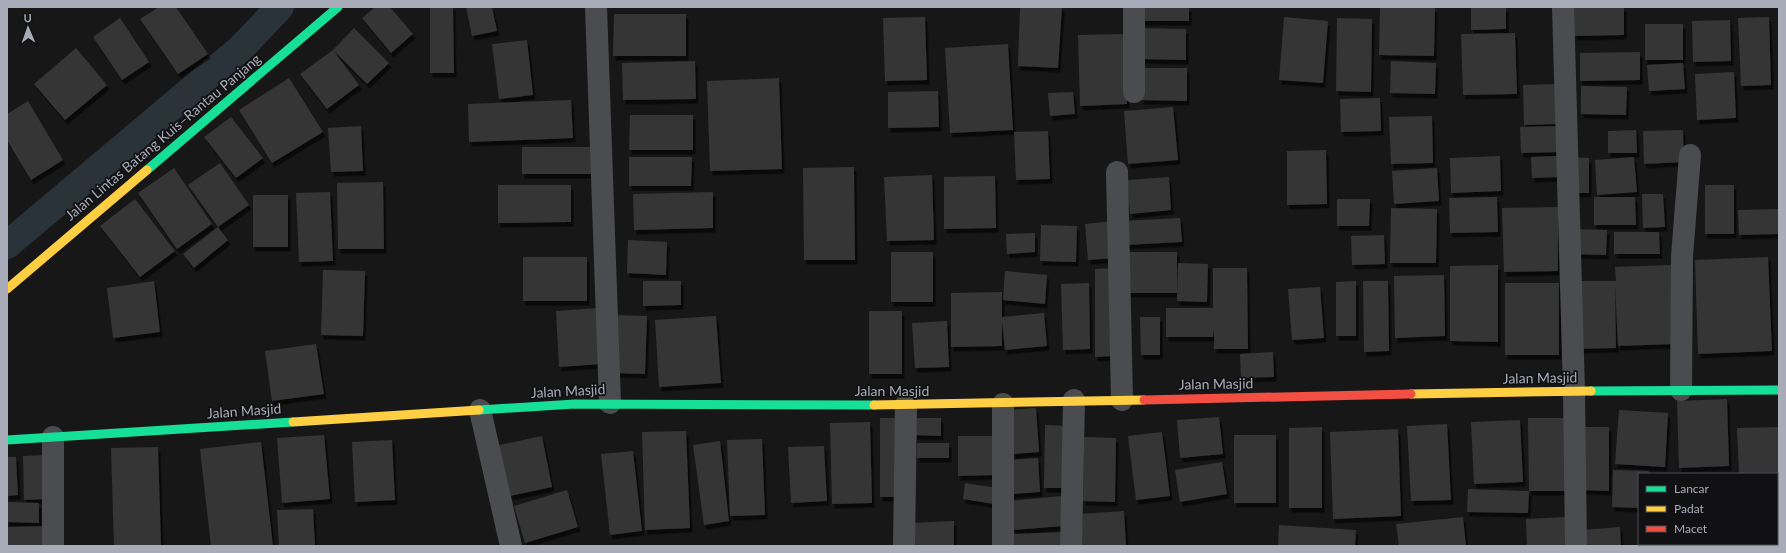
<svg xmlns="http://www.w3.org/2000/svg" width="1786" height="553" viewBox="0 0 1786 553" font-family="Lato,sans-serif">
	<defs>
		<filter id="shadow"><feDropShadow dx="2.5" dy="4.5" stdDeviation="0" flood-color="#0009"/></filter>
	</defs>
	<rect width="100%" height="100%" fill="#171717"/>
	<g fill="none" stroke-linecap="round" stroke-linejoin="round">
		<path stroke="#2a323a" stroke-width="28" d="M7,245L241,48L280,7"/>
	</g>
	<path fill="#353536" filter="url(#shadow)" d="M159,7H176L208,54L178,74L140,19Z
		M375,7H390L413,34L391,53L362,18Z
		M430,7H453L454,73H430Z
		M466,7H492L497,31L472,36Z
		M1020,7H1062L1058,68L1018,66Z
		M1142,7H1189V21H1142Z
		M1380,7L1435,8L1434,56L1379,55Z
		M1471,7H1506V29L1471,30Z
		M1574,7H1624V35L1574,36Z
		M614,14H686V56H613Z
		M925,17L927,80L885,81L883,18Z
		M1284,17L1328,21L1323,83L1279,80Z
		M1769,17L1771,85L1741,86L1738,18Z
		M120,18L149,62L122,80L93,37Z
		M1337,18L1372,19L1371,92L1336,91Z
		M1730,20L1731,61L1693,62L1692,21Z
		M1645,24H1683V60H1645Z
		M354,28L389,63L367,84L333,50Z
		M1141,28L1186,29V60L1140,59Z
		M1515,33L1517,94L1463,95L1461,34Z
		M1125,34L1127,104L1080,106L1078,35Z
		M527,40L533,95L499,99L492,44Z
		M1008,44L1013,130L950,133L945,48Z
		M76,48L107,85L65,120L34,84Z
		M333,50L359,85L327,109L300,74Z
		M1640,52V80L1580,81V53Z
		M695,61L696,99L623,100L622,63Z
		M1391,61L1436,63L1435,94L1390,93Z
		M1683,63L1685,89L1649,91L1647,65Z
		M1140,68H1187V101L1141,100Z
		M1734,72L1736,118L1697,120L1695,74Z
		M289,78L323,132L272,163L239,110Z
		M779,78L782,169L710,171L707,81Z
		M1556,84L1557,124L1524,125L1523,85Z
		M1581,86L1627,87L1626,115L1581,114Z
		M938,91L939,127L888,128V92Z
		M1073,92L1075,114L1050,116L1048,93Z
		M1380,98L1381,131L1341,132L1340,99Z
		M571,100L573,138L469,142L468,104Z
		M28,101L63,160L31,180L7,140V114Z
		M1173,107L1178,160L1128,164L1124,111Z
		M630,115H693V150H629Z
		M1432,116L1433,163L1391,164L1389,117Z
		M231,117L263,158L236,178L204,137Z
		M361,126L363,171L331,172L328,128Z
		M1561,126L1562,152L1521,153L1520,127Z
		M1636,130L1637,153H1608V131Z
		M1683,130L1684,162L1644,164L1643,131Z
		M1048,131L1050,179L1016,180L1014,132Z
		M522,147H591V174H522Z
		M1326,150L1327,204L1287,205V151Z
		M1500,156L1501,191L1451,193L1450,158Z
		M1558,156V177L1532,178L1531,157Z
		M629,157H692L691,186H629Z
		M1570,157L1589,158V193H1570Z
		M1634,157L1637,192L1597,195L1595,160Z
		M220,163L249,205L218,227L228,240L194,268L183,254L218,227L188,185Z
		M854,167L855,260H804L803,168Z
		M174,168L212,224L177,249L138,193Z
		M1437,168L1439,201L1394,204L1392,171Z
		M932,175L934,240L887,241L884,177Z
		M995,176L996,228L944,229V177Z
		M1169,177L1171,210L1130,214L1127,180Z
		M383,182L384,249H338L337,183Z
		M498,185H571V222L498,223Z
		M1705,185H1734V234H1705Z
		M330,192L333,261L299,262L296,193Z
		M713,192V228L634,230L633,194Z
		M1642,194H1663L1665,227L1643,228Z
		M253,195H288V247H253Z
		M1497,197L1498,232L1450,233L1449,198Z
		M1594,197H1635L1636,225H1594Z
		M135,199L175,251L140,277L100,226Z
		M1337,199H1370L1369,226H1337Z
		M1558,207V271L1504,272L1502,208Z
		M1391,208L1437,209L1436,263H1390Z
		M1779,209V234L1739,235L1738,210Z
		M1180,218L1182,242L1124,245L1122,221Z
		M1114,221L1117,258L1088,260L1085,224Z
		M1041,225L1077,226L1076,262L1040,261Z
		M1573,229L1607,230L1606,255L1573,254Z
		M1614,232H1659L1660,254H1614Z
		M1035,233V252L1007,254L1006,234Z
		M1384,235L1385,264L1352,265L1351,236Z
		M628,240L667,242L666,275L627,273Z
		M891,252H933V302H891Z
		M1124,252H1177V293H1124Z
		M523,257H587V301H523Z
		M1768,257L1772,351L1698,354L1695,260Z
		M1178,263L1208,264L1207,302L1177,301Z
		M1498,265V342L1450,341V266Z
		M1671,265L1674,344L1618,346L1615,284L1616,348L1575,349L1574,281H1616L1615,267Z
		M1115,268L1116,356L1095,357V269Z
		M1213,268H1247L1248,349H1214V329L1213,337H1166V308H1213Z
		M323,270L365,271L363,336L321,335Z
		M1005,271L1047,275L1045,304L1003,300Z
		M1444,275L1445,336L1395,338L1394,276Z
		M154,281L160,332L113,338L107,288Z
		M643,281H681V305L643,306Z
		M1356,281V336H1336V282Z
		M1363,281H1388L1389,351L1364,352Z
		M1089,283L1090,349L1063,350L1061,284Z
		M1505,283H1559V355H1505Z
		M1320,287L1324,338L1292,340L1288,289Z
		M1002,292V317L1044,313L1047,346L1005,350L1002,321V346L951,347V293Z
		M597,308L601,364L559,367L556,311Z
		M869,311H902V374H869Z
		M615,315L647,316L645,374L613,373Z
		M716,316L721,383L659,387L655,320Z
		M1140,317H1160V355H1141Z
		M947,321L949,367L915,368L912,323Z
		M316,344L324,394L272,401L265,351Z
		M1273,352L1274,377L1241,378L1240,354Z
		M1727,399L1729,466L1679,468L1677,401Z
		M1036,408L1039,452L1013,454L1009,410Z
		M1619,410L1668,413L1665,467L1615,464Z
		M1219,417L1223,454L1180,458L1177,420Z
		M880,418H899V497H880Z
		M914,418H941V436L914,435Z
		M1528,418H1568V491H1529Z
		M1520,420L1523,482L1474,484L1471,422Z
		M870,422L872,503L832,504L830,423Z
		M1447,424L1451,500L1411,501L1407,426Z
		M1045,425L1070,426L1069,488H1044Z
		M1322,427V508H1289V428Z
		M1580,427H1609V491L1580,490Z
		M1779,427V474H1739L1737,428Z
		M1398,429L1401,516L1333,519L1330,432Z
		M686,431L690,528L645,530L642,432Z
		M1162,432L1170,496L1136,500L1128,436Z
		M324,435L330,499L282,503L277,438Z
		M1234,435H1276V503H1234Z
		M542,436L552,487L510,496L499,445Z
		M958,436H998V475L958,476Z
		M1084,437L1116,438L1115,502L1083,501Z
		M762,439L765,515L730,516L727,440Z
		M392,440L395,500L355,502L352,442Z
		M720,441L729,521L704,525L693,445Z
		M261,442L273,546H211L200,449Z
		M917,443H949V458H917Z
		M824,446L827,501L791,503L788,447Z
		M158,447L161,546H114L111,448Z
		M633,451L642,531L610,535L601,454Z
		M45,455L46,499L24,500L23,456Z
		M7,457H16L18,495L7,496Z
		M1038,458L1040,492L1011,494L1009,460Z
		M1222,462L1227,494L1180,502L1175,470Z
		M1613,470L1649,471V474H1639V508L1612,507Z
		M965,483L997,488L994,504L963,499Z
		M1468,489L1529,491L1528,513L1467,512Z
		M567,490L578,527L525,543L514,506Z
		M1061,496L1063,526L1013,530L1010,501Z
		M7,502L39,503V523L7,522Z
		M313,509L315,546H279L277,510Z
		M1124,511L1126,546H1082L1080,514Z
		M1463,517L1466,546H1399L1396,524Z
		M1565,517L1566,546H1527L1526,519Z
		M954,521V546H911L910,523Z
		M1279,525L1356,530L1355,546H1278Z
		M46,526L47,546H7V527Z
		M1620,527L1621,546H1584L1583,530Z
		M1064,532V546H1014V534Z"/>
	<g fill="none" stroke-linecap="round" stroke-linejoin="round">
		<path stroke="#4b4c50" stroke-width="22" d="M596,7L610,403
			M1134,7V92
			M1563,7L1574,391L1576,546
			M1117,172L1122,400
			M1681,390L1682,256L1690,155
			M1003,404V546
			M480,410L511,546
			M53,546V437
			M904,546L906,405
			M1071,546L1074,400"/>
		<path stroke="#16e098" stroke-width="9" d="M147,170L338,7
			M1591,391L1779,390
			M479,410L575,404L874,405
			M7,440L293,422"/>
		<path stroke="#ffcf43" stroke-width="9" d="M7,289L147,170
			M1411,394L1591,391
			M874,405L1144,400
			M293,422L479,410"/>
		<path stroke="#f24e42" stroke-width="9" d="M1144,400L1411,394"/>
	</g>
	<g text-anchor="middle" stroke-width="3.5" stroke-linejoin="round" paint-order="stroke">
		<g font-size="14" fill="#a8acb9" stroke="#111113">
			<text transform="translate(163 137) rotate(-40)" y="5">Jalan Lintas Batang Kuis–Rantau Panjang</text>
			<text transform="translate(1540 378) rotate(-1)" y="5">Jalan Masjid</text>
			<text transform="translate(1216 384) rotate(-1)" y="5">Jalan Masjid</text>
			<text transform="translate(568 391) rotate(-3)" y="5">Jalan Masjid</text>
			<text x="892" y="396">Jalan Masjid</text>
			<text transform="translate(244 411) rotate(-4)" y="5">Jalan Masjid</text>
		</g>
	</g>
	<rect width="1786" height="553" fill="none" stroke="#a8acb9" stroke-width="16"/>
	<rect x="1638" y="473" width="140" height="72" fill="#111113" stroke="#4d4f55"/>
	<rect x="1646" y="486" width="20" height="6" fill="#16e098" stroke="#4d4f55"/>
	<text x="1674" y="493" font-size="12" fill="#a8acb9">Lancar</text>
	<rect x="1646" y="506" width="20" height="6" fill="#ffcf43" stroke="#4d4f55"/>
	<text x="1674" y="513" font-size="12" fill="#a8acb9">Padat</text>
	<rect x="1646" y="526" width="20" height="6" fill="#f24e42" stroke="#4d4f55"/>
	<text x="1674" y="533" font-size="12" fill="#a8acb9">Macet</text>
	<g transform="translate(28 28) rotate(358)" stroke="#111113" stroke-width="3" paint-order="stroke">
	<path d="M0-3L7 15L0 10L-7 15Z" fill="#a8acb9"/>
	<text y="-6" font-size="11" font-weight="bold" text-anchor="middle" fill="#a8acb9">U</text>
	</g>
</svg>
